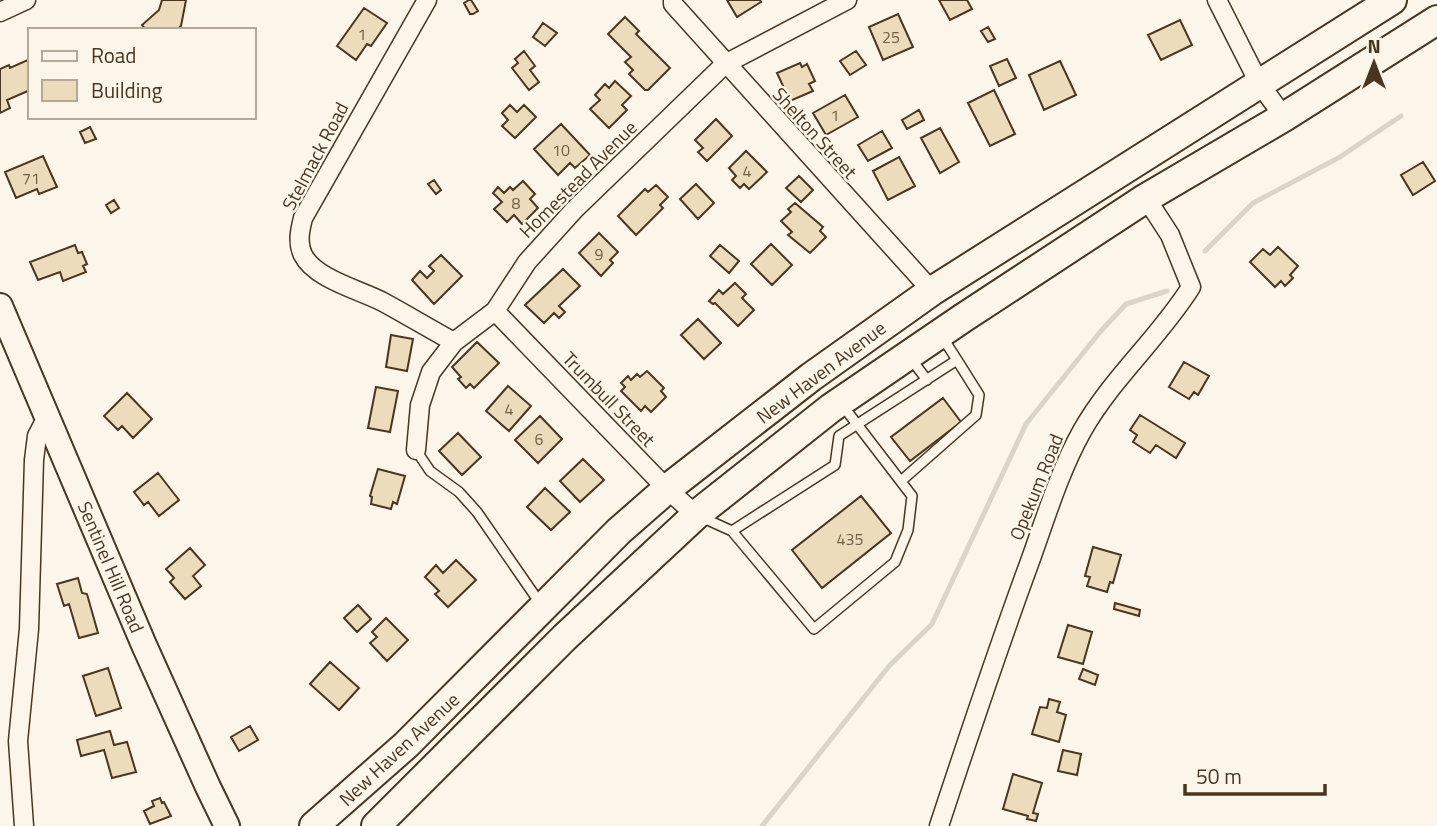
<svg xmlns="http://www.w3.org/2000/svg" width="1437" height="826" viewBox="0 0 1437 826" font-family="'Titillium Web',sans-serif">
	<rect width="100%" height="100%" fill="#fbf6e9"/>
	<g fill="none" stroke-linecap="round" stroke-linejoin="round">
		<path stroke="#dcd4c6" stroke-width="5" d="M1205,251L1253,203L1340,157L1401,116
			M762,826L889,666L932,624L1026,424L1100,332L1126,304L1167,291"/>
	</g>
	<path fill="#ecdcbc" stroke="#4a3520" stroke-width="2" d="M162,0H186L181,26L176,30H146L142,25L159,10Z
		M469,0H471L478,11L473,14H470L464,3Z
		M727,0H760L761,2L737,17Z
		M939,0H967L972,9L950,20Z
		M364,8L387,23L371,46L367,44L356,60L337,46Z
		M898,14L913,47L883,60L869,27Z
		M625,17L639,31L636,34L670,68L648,90H645L629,74L633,70L625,62L631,57L608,34Z
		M1180,20L1192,45L1161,60L1148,35Z
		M543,23L557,33L545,46L533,37Z
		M988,27L995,39L988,42L981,31Z
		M524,51L535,66L530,70L539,82L529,90L512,68L518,63L515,59Z
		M856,51L866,65L850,75L840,61Z
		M30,59V90L7,100L10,108L0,113V69L9,65L10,68Z
		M1007,59L1016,78L999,86L990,66Z
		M1060,61L1076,95L1044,110L1029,75Z
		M800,63L802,67L807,64L815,81L809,84L813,91L790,101L777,73Z
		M615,81L631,96L622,105L627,110L609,128L590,109L600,100L595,95L605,84L609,88Z
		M994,90L1015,134L990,146L968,103Z
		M845,95L858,117L826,135L813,113Z
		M510,105L517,112L524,105L536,117L515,138L502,126L508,120L502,113Z
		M919,110L924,120L907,129L902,120Z
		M716,119L732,136L707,161L698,152L703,148L695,140Z
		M561,124L590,155L575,168L570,163L558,175L534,149Z
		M90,127L96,139L85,143L80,132Z
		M940,128L959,162L940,173L921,138Z
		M882,131L892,148L868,161L858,145Z
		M746,151L767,172L749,189L744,184L740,188L732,180L736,176L729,168Z
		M43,156L57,187L39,194L37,189L16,198L5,172Z
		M899,157L915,186L888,200L873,171Z
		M1423,162L1435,181L1413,195L1401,175Z
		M799,176L813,190L801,202L786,188Z
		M434,180L441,190L436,194L428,184Z
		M523,181L535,194L530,199L538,208L522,224L514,215L507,222L494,209L502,202L493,193L498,187L504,193L510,187L513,190Z
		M696,184L714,203L698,219L680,199Z
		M656,185L668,197L660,205L663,208L636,235L618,216L645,189L648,192Z
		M114,200L119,208L111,213L106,205Z
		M795,203L823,227L820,231L826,237L810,253L788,235L792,232L781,221L791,212L788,209Z
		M599,233L618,252L610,260L613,263L601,276L579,253Z
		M771,244L792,265L772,285L751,264Z
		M75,245L78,253L82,252L87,264L83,266L86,272L63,281L60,272L38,280L30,262Z
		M720,245L739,261L729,273L710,256Z
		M1278,247L1298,266L1290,275L1293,278L1285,286L1281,281L1275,287L1250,262L1263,249L1270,255Z
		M441,255L462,276L434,304L412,280L420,271L427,278L434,271L429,266Z
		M563,269L580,286L559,306L565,312L559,318L554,313L544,323L525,305Z
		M735,283L746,294L742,298L754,310L738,326L715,303L713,304L709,301L719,290L723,294Z
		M698,319L721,343L704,359L681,335Z
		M391,335L413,339L407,371L386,367Z
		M477,342L499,363L474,388L470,384L466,388L458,379L461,377L452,367Z
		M1184,362L1209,376L1198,395L1194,392L1189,399L1169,387Z
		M647,371L664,388L661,391L666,397L651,412L645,406L641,411L621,391L625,387L621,383L628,376L631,380L637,374L640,377Z
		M508,386L531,406L509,431L486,411Z
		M376,387L398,391L390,432L368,428Z
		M127,393L152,419L133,438L122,426L118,430L104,416Z
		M943,398L961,422L910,461L891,437Z
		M1140,415L1185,443L1176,458L1156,445L1150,453L1133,442L1137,435L1130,430Z
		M540,416L562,439L538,463L515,440Z
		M458,433L481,457L462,475L439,451Z
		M583,459L604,480L580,502L560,481Z
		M378,469L405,476L397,504L393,502L391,509L371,504L372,497L370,496Z
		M158,473L179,500L159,516L148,502L144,505L134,492Z
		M545,488L570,512L551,530L527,507Z
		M861,496L891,533L822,588L792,550Z
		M1093,547L1121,555L1113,583L1110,582L1107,592L1087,586L1090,577L1085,576Z
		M190,548L205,565L193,576L201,586L185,599L170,582L174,578L166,569Z
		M456,560L476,580L448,607L435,594L439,591L425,577L436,565L443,573Z
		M78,578L82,593L87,594L98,633L79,638L69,604L64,606L57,584Z
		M1115,603L1140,610L1139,616L1114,609Z
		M358,605L371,619L357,632L344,618Z
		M386,618L408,640L387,661L370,643L377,637L372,632Z
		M1068,625L1092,632L1083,664L1058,657Z
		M330,662L359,688L339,710L310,684Z
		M108,668L121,708L96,716L83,676Z
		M1083,669L1098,675L1095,685L1079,679Z
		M1049,699L1060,702L1057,712L1066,715L1059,742L1032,734L1040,707L1047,708Z
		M250,726L258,740L239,751L231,737Z
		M110,731L114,745L127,742L136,772L112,778L104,750L81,756L77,740Z
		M1063,750L1081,754L1077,775L1058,771Z
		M1013,774L1042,783L1033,813L1038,814L1036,821L1027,819L1028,816L1003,809Z
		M160,798L162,803L164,802L171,816L150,824L144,811L154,806L152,801Z"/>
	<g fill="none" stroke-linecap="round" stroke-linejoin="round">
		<g stroke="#4a3520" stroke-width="12">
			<path id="service" d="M941,335L957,360
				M911,359L927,380
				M416,450L430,471L459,492L477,512L542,606
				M701,517L732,531L814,629L895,562L908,530L912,496L843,406
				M732,531L835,465L839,436L957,360L979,395L976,415L901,481"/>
		</g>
		<g stroke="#4a3520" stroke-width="21">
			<path id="minor" d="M427,0L303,218C300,230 297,243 303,255C315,279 360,290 383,302C407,315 430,329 454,342
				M673,0V4L932,291
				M1217,0L1259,83L1284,117
				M0,12L26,0
				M495,311L667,489L696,515
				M416,450L420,405L431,372L454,342L495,311L527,262L575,209L725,64L847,0
				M24,826L18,741L29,629L34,460L37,436L47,417
				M939,826C968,738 997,651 1029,564C1045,520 1059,472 1082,431C1112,378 1159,338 1191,287L1170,235L1146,198"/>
		</g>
		<g stroke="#4a3520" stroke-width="28">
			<path id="secondary" d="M0,306L144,645L208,787L227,826"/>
		</g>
		<g stroke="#4a3520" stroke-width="32">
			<path id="trunk" d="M314,826L406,745L619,531L667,489L811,377L932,291L1392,0
				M376,826L565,637L696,515L831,408L963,318L1146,198L1284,117L1437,20"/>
		</g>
		<use href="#service" stroke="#fbf6e9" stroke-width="9"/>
		<use href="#minor" stroke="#fbf6e9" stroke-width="18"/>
		<use href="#secondary" stroke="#fbf6e9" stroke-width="24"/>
		<use href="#trunk" stroke="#fbf6e9" stroke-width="28"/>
	</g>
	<g text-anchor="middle" stroke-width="5" stroke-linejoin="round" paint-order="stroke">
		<g font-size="16" fill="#725f47">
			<text x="362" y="40">1</text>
			<text x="891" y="43">25</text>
			<text x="835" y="121">1</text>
			<text x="561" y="156">10</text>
			<text x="747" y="177">4</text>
			<text x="31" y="184">71</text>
			<text x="516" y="209">8</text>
			<text x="599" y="260">9</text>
			<text x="509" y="415">4</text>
			<text x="539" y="445">6</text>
			<text x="850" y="545">435</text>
		</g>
		<g font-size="19" fill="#4a3520" stroke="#fbf6e9">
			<text transform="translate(815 133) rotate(48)" y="7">Shelton Street</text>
			<text transform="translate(315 156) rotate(-62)" y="7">Stelmack Road</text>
			<text transform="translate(578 179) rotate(-45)" y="7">Homestead Avenue</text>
			<text transform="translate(821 372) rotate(-37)" y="7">New Haven Avenue</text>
			<text transform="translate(609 399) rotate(46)" y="7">Trumbull Street</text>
			<text transform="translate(1036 487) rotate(-68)" y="7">Opekum Road</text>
			<text transform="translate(111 567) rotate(67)" y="7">Sentinel Hill Road</text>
			<text transform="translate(399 749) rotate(-43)" y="7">New Haven Avenue</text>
		</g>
	</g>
	<rect x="28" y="28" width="228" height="91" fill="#fbf6e9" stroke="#b4a999" stroke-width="2"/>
	<rect x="42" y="51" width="35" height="10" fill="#fbf6e9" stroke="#b4a999" stroke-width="2"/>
	<text x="91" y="63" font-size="21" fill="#4a3520">Road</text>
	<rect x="42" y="80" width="35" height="21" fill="#ecdcbc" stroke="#b4a999" stroke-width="2"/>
	<text x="91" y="98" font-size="21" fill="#4a3520">Building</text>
	<g transform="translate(1374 63)" stroke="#fbf6e9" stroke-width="5" paint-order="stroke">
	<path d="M0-5L12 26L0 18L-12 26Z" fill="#4a3520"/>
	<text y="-10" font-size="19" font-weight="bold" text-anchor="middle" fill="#4a3520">N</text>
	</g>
	<path d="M1185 784v10h140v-10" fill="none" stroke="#4a3520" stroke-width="3.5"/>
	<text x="1196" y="784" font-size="21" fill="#4a3520" stroke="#fbf6e9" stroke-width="5" paint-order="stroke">50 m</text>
</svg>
